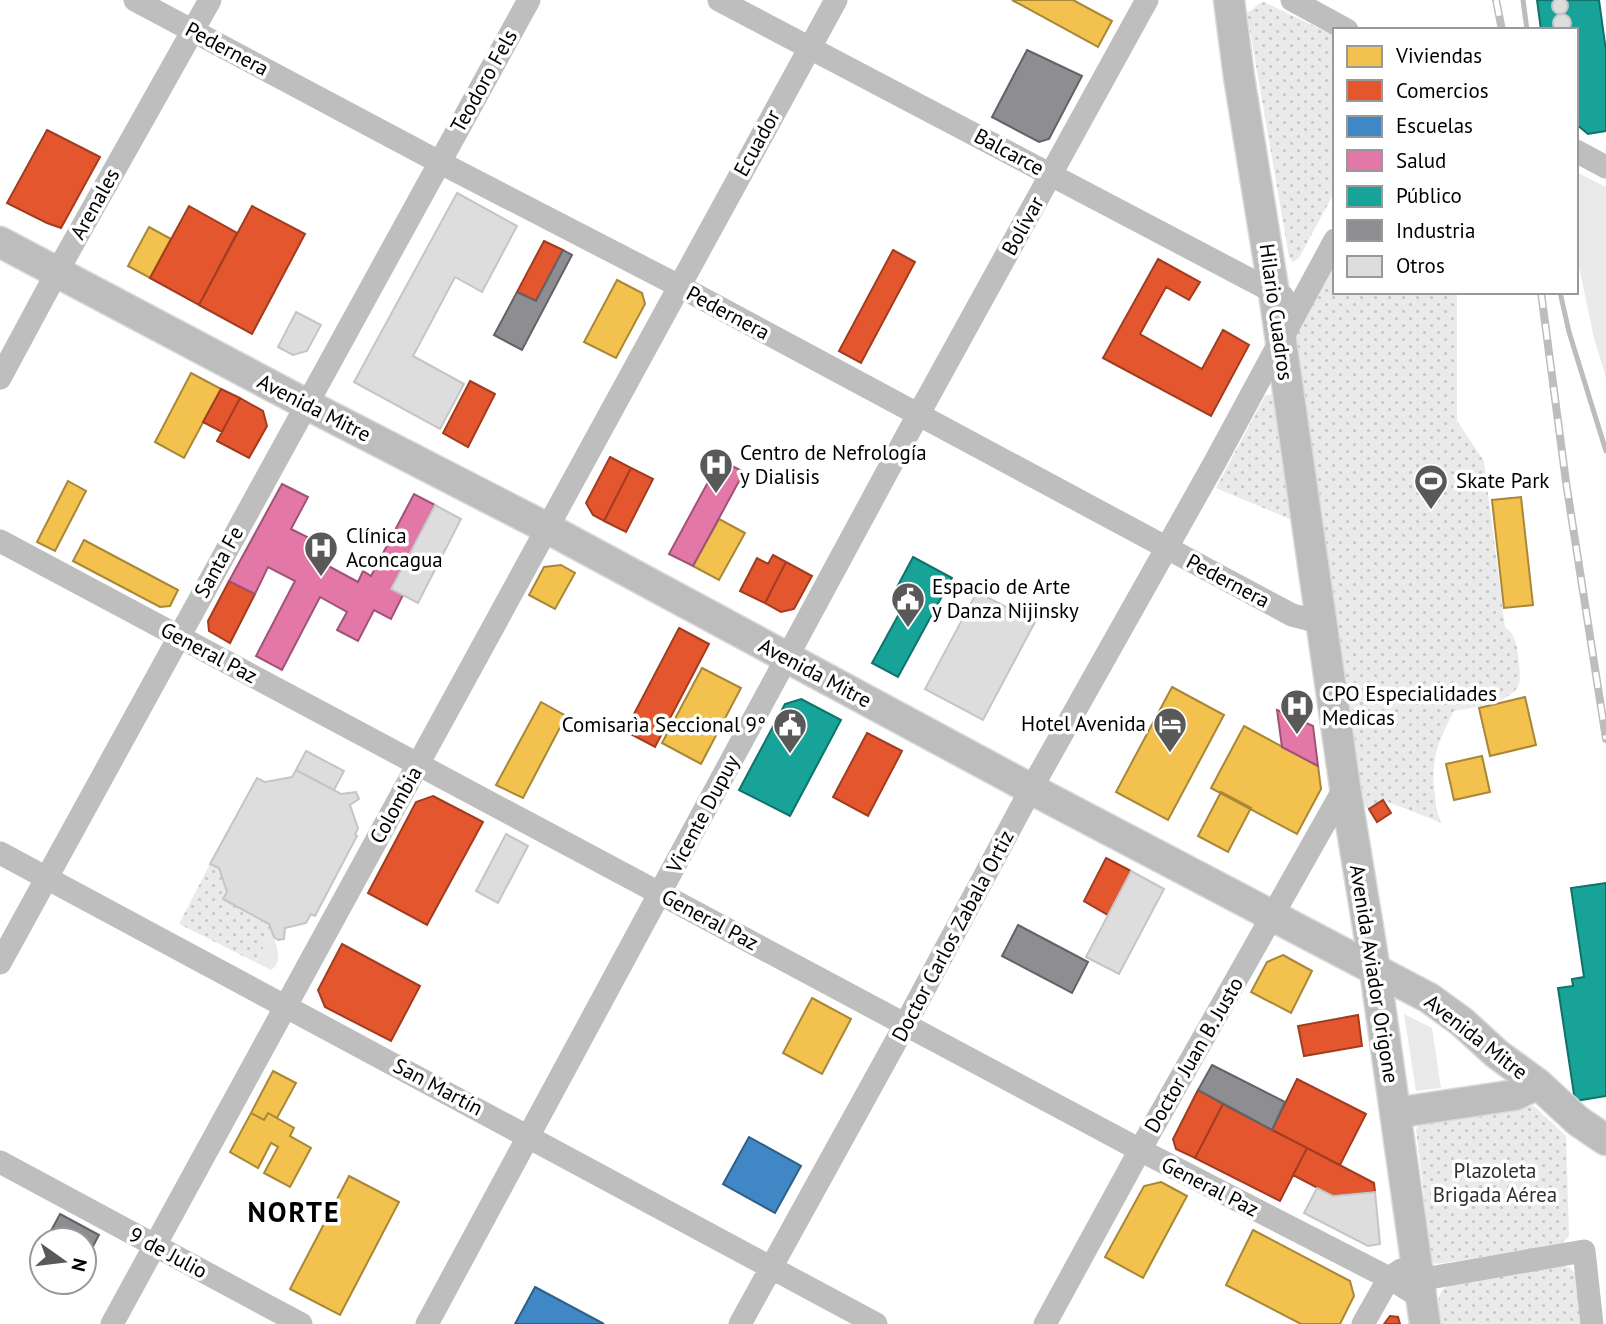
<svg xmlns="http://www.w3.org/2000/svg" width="1606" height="1324" viewBox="0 0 1606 1324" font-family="'PT Sans',sans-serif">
	<defs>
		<pattern id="park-dots" width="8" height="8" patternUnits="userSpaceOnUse" patternTransform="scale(1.75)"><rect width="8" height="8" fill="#eaeaea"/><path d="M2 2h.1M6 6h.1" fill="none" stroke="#c7c7c7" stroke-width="1.8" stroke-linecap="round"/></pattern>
	</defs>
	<rect width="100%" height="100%" fill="#fff"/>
	<path fill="#eaeaea" d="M1576,172L1606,187V378L1594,338L1576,253Z
		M272,932C276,945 284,962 271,970L255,962Z
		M1404,1014L1432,1028L1441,1088L1416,1091Z"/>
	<path fill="url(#park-dots)" d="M1264,2L1335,36V191L1299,258L1293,262L1289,257L1247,13C1254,10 1256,4 1264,2Z
		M1335,261V292H1457V421L1484,461L1505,627C1515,634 1517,645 1518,656C1519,665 1521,676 1519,684C1514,702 1471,708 1454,711C1438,742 1430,759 1435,796C1436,806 1437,814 1442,823L1383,800L1369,809L1356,800L1288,345Z
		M1271,394L1277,397L1292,520L1216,488L1265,396Z
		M210,864L219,868L227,892L223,899L269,924L272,932L255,962L179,924Z
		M1534,1106L1566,1136L1569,1236L1561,1245L1436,1264L1432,1262L1416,1129L1423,1121Z
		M1563,1266L1569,1267L1577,1275L1582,1324H1441C1439,1309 1434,1296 1447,1286Z"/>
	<path fill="#f2c14e" stroke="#a98737" stroke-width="2" d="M1012,0H1073L1112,21L1098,47Z
		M149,227L171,239L150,278L128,266Z
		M617,280L642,293L645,304L616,358L584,342Z
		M191,373L221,389L184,458L155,442Z
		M68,481L86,491L55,551L37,542Z
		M1521,497L1533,605L1504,608L1492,500Z
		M719,519L745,533L719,580L693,566Z
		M84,540L178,590L170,606L160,607L73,561Z
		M561,565L575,573L555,609L529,595L544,567Z
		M702,668L741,688L701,764L662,743Z
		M1172,687L1224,715L1168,820L1116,792Z
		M1525,697L1536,745L1490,756L1479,708Z
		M541,702L566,716L523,798L496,785Z
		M1244,726L1318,766L1321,789L1297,834L1211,788Z
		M1482,756L1490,792L1454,800L1446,764Z
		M1221,792L1251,808L1228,852L1198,836Z
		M1283,955L1312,971L1291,1013L1251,992L1267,962Z
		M812,998L851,1019L822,1074L783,1053Z
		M273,1071L296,1083L277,1118L268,1113L264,1120L251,1113Z
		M251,1113L264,1120L268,1113L294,1128L290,1136L311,1148L290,1187L264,1173L278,1147L271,1143L258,1168L230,1152Z
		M349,1176L399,1202L340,1315L290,1289Z
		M1161,1182L1187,1196L1143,1278L1105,1257L1144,1186Z
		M1253,1230L1350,1281L1354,1296L1340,1324H1301L1226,1285Z"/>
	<path fill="#e4572e" stroke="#a03d20" stroke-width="2" d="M47,130L100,157L61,228L47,223L7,203Z
		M189,206L237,233L199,305L150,278Z
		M252,206L305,234L252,334L199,305Z
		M544,241L563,250L536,301L517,292Z
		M893,250L915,262L861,363L839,351Z
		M1158,259L1200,282L1189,300L1166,287L1140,334L1202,369L1223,330L1249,345L1211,416L1103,358Z
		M470,381L495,394L468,447L443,433Z
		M221,389L240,398L222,432L203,422Z
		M240,398L263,411L267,426L249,458L217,441Z
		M610,457L631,468L604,521L593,515L586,503Z
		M631,468L653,479L626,532L604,521Z
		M773,555L786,562L765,603L740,591L757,558L768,564Z
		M786,562L812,576L794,609L781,612L765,603Z
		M229,581L255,594L230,643L209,631L208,621Z
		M679,628L709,644L655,747L625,731Z
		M867,733L902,751L868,816L833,797Z
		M433,796L483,822L427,925L368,893L416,802Z
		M1383,800L1391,813L1377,822L1369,809Z
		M1106,858L1131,871L1108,915L1084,901Z
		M342,944L420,986L391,1041L325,1007L318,990Z
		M1358,1015L1362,1046L1304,1056L1298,1026Z
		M1297,1079L1366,1114L1340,1165L1272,1130Z
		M1198,1090L1223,1104L1195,1158L1176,1149L1173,1139Z
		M1223,1104L1307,1148L1280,1201L1195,1158Z
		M1307,1148L1374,1183L1375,1192L1333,1196L1293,1175Z
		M1390,1316L1398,1317L1400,1324H1384Z"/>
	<path fill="#3f88c5" stroke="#2c5f8a" stroke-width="2" d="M749,1137L801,1166L775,1213L723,1184Z
		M535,1287L604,1324H515Z"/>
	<path fill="#e377a8" stroke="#9f5376" stroke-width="2" d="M720,460L744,472L693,566L669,554Z
		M282,484L308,497L291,529L315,541L308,555L358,582L363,571L371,576L414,494L435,505L391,589L403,595L391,619L374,610L358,641L337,630L347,612L320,597L282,670L256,656L295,581L268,567L255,594L229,581Z
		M1277,710L1313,726L1318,766L1282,747Z"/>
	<path fill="#17a398" stroke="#10726a" stroke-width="2" d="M1537,0H1599L1606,51V131L1588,134L1576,124V30H1541Z
		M913,557L952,578L898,677L872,663L910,594L897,587Z
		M801,699L841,720L790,816L739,790L785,704Z
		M1606,883V1096L1575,1101L1558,988L1573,986L1572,979L1584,977L1571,888Z"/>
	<path fill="#8d8d92" stroke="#636366" stroke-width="2" d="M1027,50L1082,76L1049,139L1039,142L992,117Z
		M563,250L572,255L522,350L494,335L517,292L536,301Z
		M1018,925L1088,962L1072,993L1002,956Z
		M1212,1065L1285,1102L1272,1130L1198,1090Z
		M60,1214L99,1235L84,1263V1240H46Z"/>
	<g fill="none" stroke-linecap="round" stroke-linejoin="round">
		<path stroke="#bcbcbc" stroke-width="5" d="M1523,0L1527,30
			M1560,292L1569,332L1606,451"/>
	</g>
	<path fill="#ddd" stroke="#c5c5c5" stroke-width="2" d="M1552 6a8 8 0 1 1 16 0a8 8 0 1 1-16 0Z
		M1553 23a9 9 0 1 1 18 0a9 9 0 1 1-18 0Z
		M457,193L517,226L482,292L455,277L413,356L464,384L440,429L354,382Z
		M296,312L321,325L307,351L293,355L278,347Z
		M435,505L461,519L418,603L391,589Z
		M977,592L1035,622L983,720L925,689Z
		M306,751L344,771L334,790L296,770Z
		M296,770L341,794L356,792L359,799L350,805L358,828L355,835L357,836L315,916L311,914L306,923L285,928L284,939L278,940L274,937L269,924L223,899L227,892L219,868L210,864L257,778L265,782L292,777Z
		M506,834L528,846L498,903L476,891Z
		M1131,871L1164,889L1119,974L1086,957Z
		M1317,1188L1333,1196L1375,1192L1380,1244L1368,1246L1304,1213Z"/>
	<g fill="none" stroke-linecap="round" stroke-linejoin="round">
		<g stroke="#dbdbdb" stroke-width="33">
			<path id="major" d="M1229,0L1239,77L1274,293L1345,787L1375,970L1425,1324
				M0,242L306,404L547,528L1031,789L1429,998L1462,1022L1497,1054L1538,1084L1578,1121L1606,1140
				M1395,1113L1515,1095L1538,1084"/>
		</g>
		<path stroke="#bebebe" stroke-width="23" d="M135,0L439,162L679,286L1292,615L1323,623
			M719,0L1283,297
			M1292,0L1347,30
			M1576,151L1606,167
			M0,378L57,272L210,0
			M0,541L1140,1150L1389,1278L1420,1297
			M0,853L876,1324
			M0,963L529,0
			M0,1162L301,1324
			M1418,1280L1584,1251L1592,1324
			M112,1324L836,0
			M427,1324L906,437L1147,0
			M740,1324L905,1025L1031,789L1215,462L1335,240
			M1045,1324L1140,1150L1345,787
			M1363,1324L1389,1278L1401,1270"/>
		<use href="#major" stroke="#bdbdbd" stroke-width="30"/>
		<g stroke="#bdbdbd" stroke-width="8">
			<path id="rail" d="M1496,0L1502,30
				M1541,292L1566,482L1606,739"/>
		</g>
		<use href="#rail" stroke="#fff" stroke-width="5" stroke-dasharray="16" stroke-linecap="butt"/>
	</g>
	<defs>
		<g id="hospital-pin" transform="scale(1.75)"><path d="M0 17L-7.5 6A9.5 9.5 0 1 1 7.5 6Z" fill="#595959" stroke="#fff"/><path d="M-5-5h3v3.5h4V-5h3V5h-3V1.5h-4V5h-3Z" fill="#fff"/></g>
		<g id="stadium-pin" transform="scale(1.75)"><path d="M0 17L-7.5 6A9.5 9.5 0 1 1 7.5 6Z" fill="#595959" stroke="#fff"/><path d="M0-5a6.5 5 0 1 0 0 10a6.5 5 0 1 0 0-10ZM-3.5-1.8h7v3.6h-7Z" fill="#fff"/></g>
		<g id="civic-pin" transform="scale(1.75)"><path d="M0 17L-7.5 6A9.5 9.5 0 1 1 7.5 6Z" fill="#595959" stroke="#fff"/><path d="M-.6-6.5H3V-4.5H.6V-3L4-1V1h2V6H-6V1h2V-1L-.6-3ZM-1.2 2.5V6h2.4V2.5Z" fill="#fff"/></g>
		<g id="hotel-pin" transform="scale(1.75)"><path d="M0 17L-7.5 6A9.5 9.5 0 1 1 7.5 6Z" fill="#595959" stroke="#fff"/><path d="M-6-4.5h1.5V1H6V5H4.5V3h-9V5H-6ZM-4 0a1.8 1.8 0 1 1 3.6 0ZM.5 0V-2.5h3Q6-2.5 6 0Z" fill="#fff"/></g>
	</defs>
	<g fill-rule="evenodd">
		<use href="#hospital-pin" x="716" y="465"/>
		<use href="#stadium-pin" x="1431" y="481"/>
		<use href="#hospital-pin" x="321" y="548"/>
		<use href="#civic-pin" x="908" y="599"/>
		<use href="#hospital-pin" x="1297" y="706"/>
		<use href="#hotel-pin" x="1170" y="724"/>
		<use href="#civic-pin" x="790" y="725"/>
	</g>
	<g text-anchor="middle" stroke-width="7" stroke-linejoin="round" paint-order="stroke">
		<g font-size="21" fill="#000" stroke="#fff">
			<text transform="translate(227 49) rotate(28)" y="7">Pedernera</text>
			<text transform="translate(484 81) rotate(-61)" y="7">Teodoro Fels</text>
			<text transform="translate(757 143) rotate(-61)" y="7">Ecuador</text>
			<text transform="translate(1009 152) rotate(28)" y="7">Balcarce</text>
			<text transform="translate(95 204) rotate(-61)" y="7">Arenales</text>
			<text transform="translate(1023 226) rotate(-61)" y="7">Bolívar</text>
			<text transform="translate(1276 312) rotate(82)" y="7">Hilario Cuadros</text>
			<text transform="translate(728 313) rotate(28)" y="7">Pedernera</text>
			<text transform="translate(314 408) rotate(27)" y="7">Avenida Mitre</text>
			<text transform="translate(219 562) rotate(-61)" y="7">Santa Fe</text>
			<text transform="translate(1228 581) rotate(28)" y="7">Pedernera</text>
			<text transform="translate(209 653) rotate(28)" y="7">General Paz</text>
			<text transform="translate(815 673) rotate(28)" y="7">Avenida Mitre</text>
			<text transform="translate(396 805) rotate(-61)" y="7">Colombia</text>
			<text transform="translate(703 814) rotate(-62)" y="7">Vicente Dupuy</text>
			<text transform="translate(710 920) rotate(28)" y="7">General Paz</text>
			<text transform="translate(953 936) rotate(-62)" y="7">Doctor Carlos Zabala Ortiz</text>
			<text transform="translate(1374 974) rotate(81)" y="7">Avenida Aviador Origone</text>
			<text transform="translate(1476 1037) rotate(38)" y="7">Avenida Mitre</text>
			<text transform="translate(1194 1055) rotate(-60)" y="7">Doctor Juan B. Justo</text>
			<text transform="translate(438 1087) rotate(28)" y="7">San Martín</text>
			<text transform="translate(1210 1187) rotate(27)" y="7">General Paz</text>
			<text transform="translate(168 1253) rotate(28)" y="7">9 de Julio</text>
		</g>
		<g font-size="21" fill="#000" stroke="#fff" text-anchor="start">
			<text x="740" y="460">Centro de Nefrología<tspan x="740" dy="24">y Dialisis</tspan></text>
			<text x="1456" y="488">Skate Park</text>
			<text x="346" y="543">Clínica<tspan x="346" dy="24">Aconcagua</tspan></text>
			<text x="932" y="594">Espacio de Arte<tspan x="932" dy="24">y Danza Nijinsky</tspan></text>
			<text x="1322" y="701">CPO Especialidades<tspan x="1322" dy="24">Medicas</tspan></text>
			<text x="1146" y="731" text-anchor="end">Hotel Avenida</text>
			<text x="766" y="732" text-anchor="end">Comisarìa Seccional 9°</text>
		</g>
		<g font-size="21" fill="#303030" stroke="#fff">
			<text x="1495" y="1178">Plazoleta<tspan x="1495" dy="24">Brigada Aérea</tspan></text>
		</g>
		<g font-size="28" font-weight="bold" letter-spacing="2" fill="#000" stroke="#fff">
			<text x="294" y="1222">NORTE</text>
		</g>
	</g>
	<rect x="1333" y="28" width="245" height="266" fill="#ffffff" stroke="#999999" stroke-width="2"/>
	<rect x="1347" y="46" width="35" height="21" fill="#f2c14e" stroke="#999999" stroke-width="2"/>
	<text x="1396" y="63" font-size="21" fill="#000000">Viviendas</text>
	<rect x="1347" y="80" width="35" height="21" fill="#e4572e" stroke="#999999" stroke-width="2"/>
	<text x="1396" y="98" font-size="21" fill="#000000">Comercios</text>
	<rect x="1347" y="116" width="35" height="21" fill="#3f88c5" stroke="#999999" stroke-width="2"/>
	<text x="1396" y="133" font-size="21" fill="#000000">Escuelas</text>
	<rect x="1347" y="150" width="35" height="21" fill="#e377a8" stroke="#999999" stroke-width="2"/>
	<text x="1396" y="168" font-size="21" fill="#000000">Salud</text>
	<rect x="1347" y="186" width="35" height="21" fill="#17a398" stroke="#999999" stroke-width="2"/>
	<text x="1396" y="203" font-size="21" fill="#000000">Público</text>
	<rect x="1347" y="220" width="35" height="21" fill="#8d8d92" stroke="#999999" stroke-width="2"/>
	<text x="1396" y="238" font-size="21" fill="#000000">Industria</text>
	<rect x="1347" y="256" width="35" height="21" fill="#dddddd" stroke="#999999" stroke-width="2"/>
	<text x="1396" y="273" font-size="21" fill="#000000">Otros</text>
	<g transform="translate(63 1261) rotate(104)"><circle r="33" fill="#ffffff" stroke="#999999" stroke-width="2"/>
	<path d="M0-5L12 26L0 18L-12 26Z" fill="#595959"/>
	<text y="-10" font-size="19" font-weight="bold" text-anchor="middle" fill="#000000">N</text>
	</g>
</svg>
